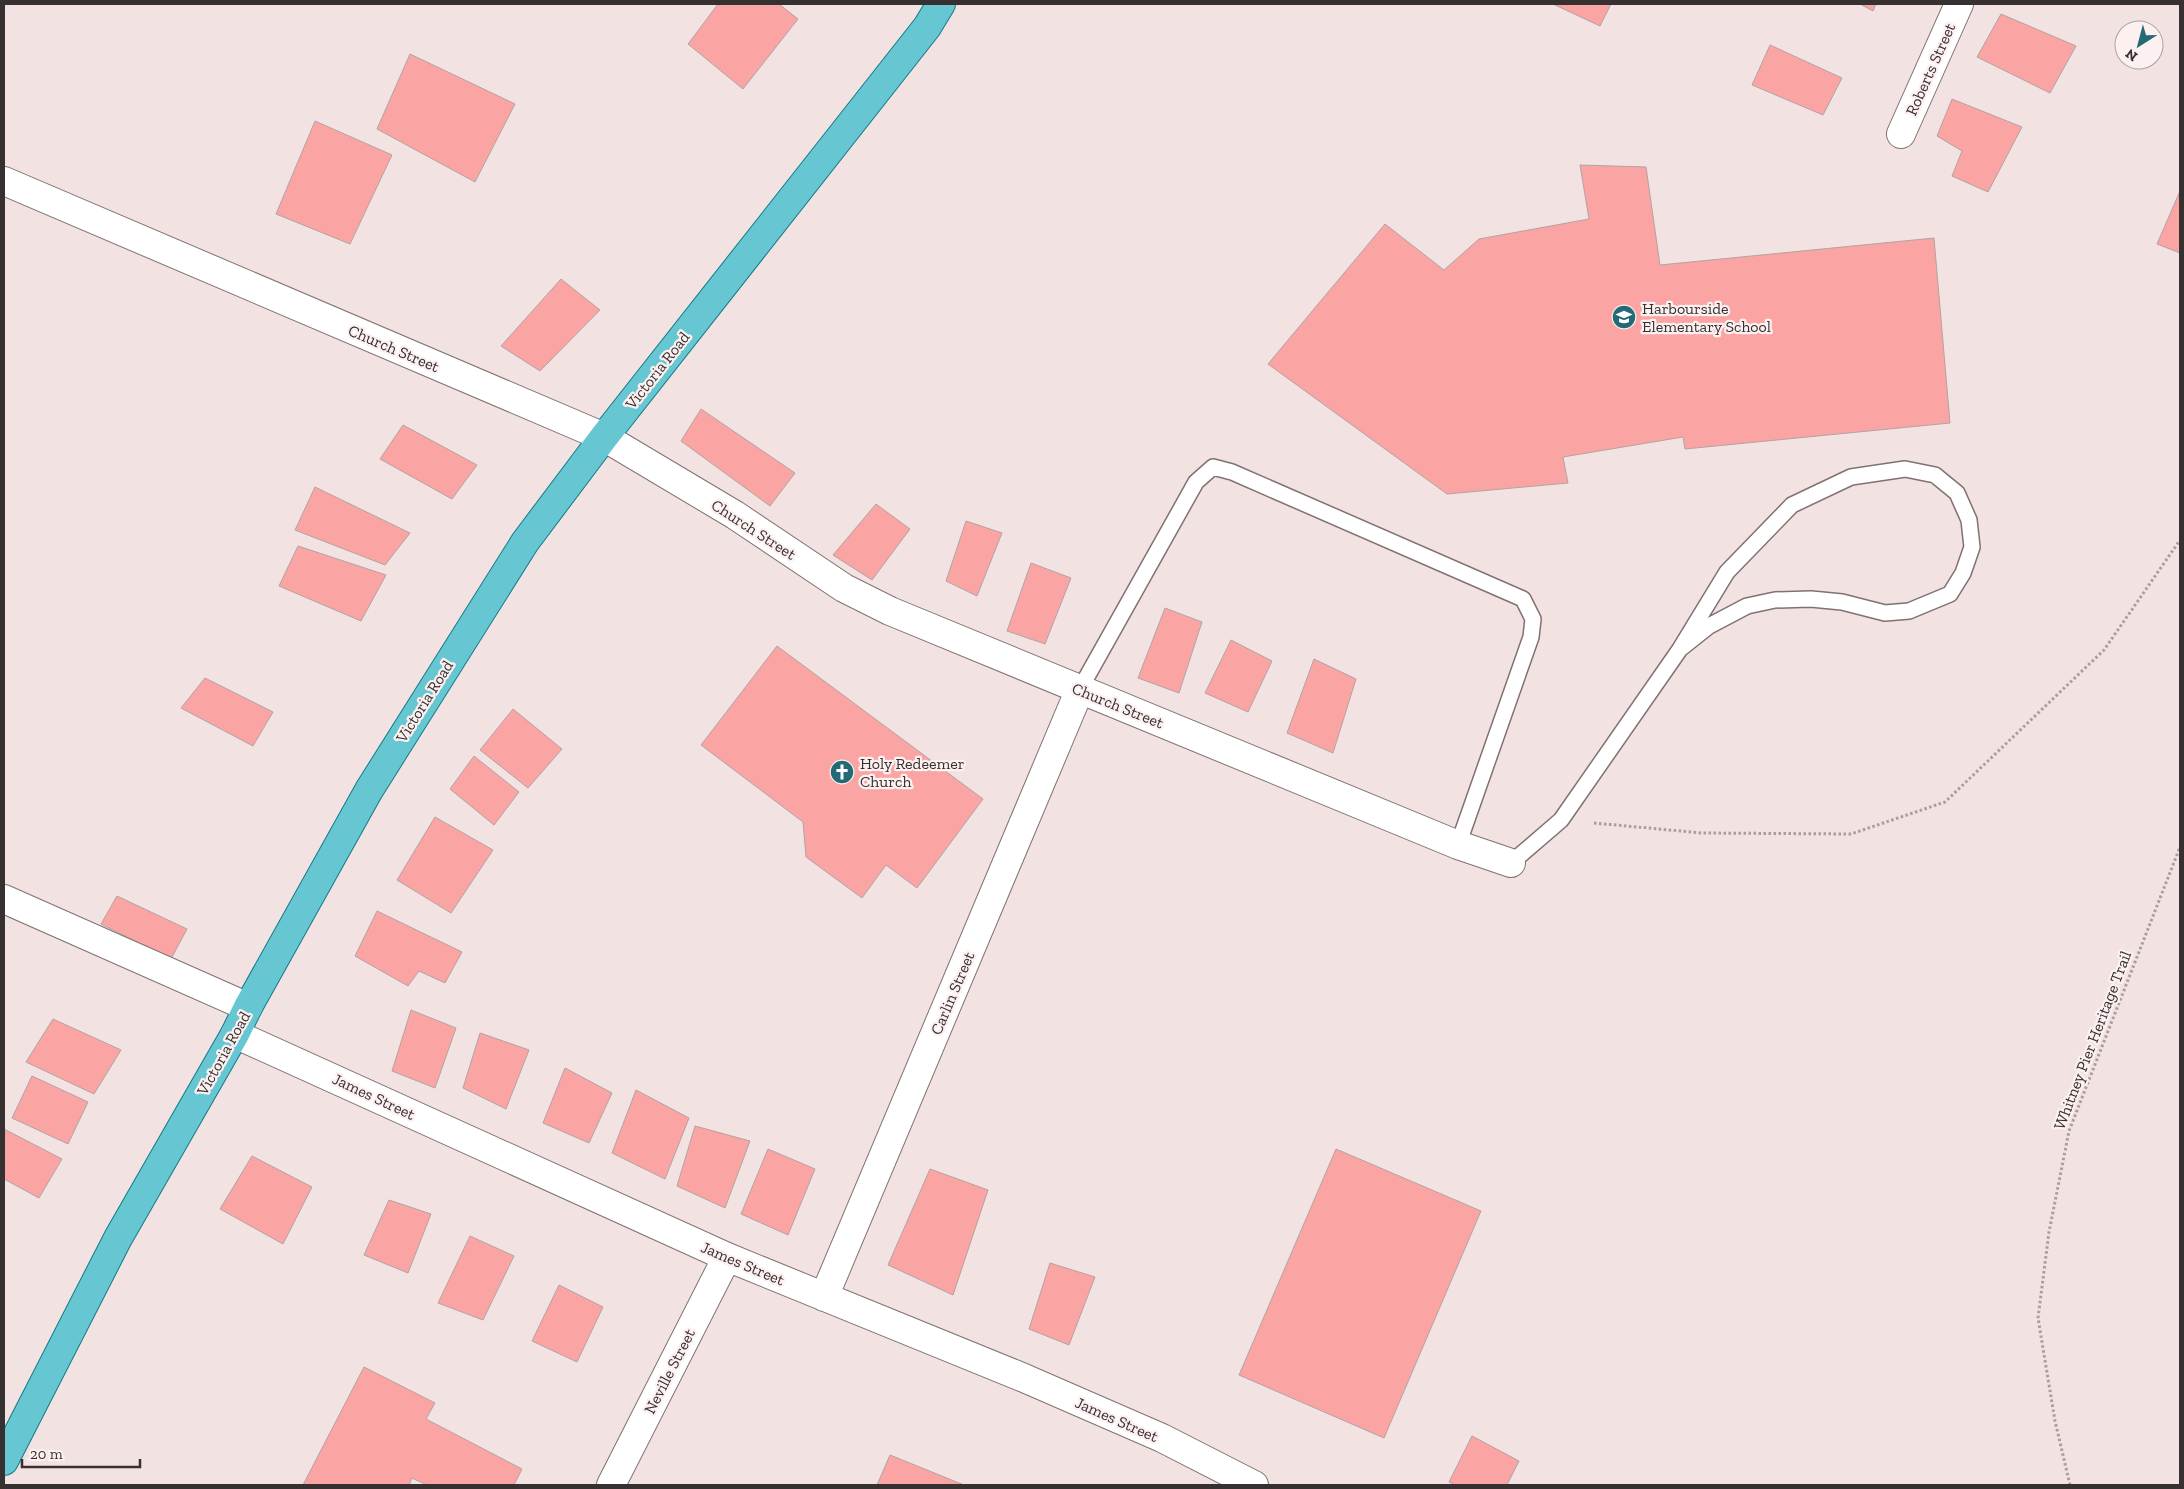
<svg xmlns="http://www.w3.org/2000/svg" width="2184" height="1489" viewBox="0 0 2184 1489" font-family="'Zilla Slab',serif">
	<rect width="100%" height="100%" fill="#f2e2e2"/>
	<path fill="#faa4a4" stroke="#b2a3a3" d="M718,4H779L798,19L743,89L688,44Z
		M1553,4H1611L1600,26Z
		M1860,4H1876L1873,11Z
		M2001,14L2076,46L2050,93L1977,57Z
		M1770,45L1842,78L1823,115L1752,85Z
		M410,54L515,104L475,182L377,129Z
		M1952,99L2022,127L1988,192L1952,176L1962,151L1937,136Z
		M315,121L392,155L350,244L276,214Z
		M1580,165L1646,167L1660,265L1934,238L1950,423L1685,449L1683,437L1563,457L1568,483L1447,494L1268,364L1385,224L1444,270L1479,239L1589,219Z
		M2180,191V253L2157,244Z
		M561,279L600,310L540,371L501,346Z
		M701,409L795,473L770,506L681,441Z
		M403,425L477,465L452,499L380,459Z
		M315,487L410,533L385,565L295,530Z
		M876,504L910,529L872,580L833,555Z
		M966,521L1002,533L977,596L946,581Z
		M298,546L386,575L361,621L279,586Z
		M1031,563L1071,578L1045,644L1007,631Z
		M1165,608L1202,622L1179,693L1138,678Z
		M1231,640L1272,661L1248,712L1205,693Z
		M777,646L983,799L917,888L886,865L862,898L806,857L803,822L701,745Z
		M1314,659L1356,679L1333,753L1287,733Z
		M205,678L273,712L253,746L181,708Z
		M513,709L562,749L528,788L480,750Z
		M474,756L519,792L494,825L450,789Z
		M435,817L493,850L451,913L397,880Z
		M117,896L187,929L171,959L101,924Z
		M377,911L462,952L445,983L419,971L408,986L355,956Z
		M411,1010L456,1028L435,1088L392,1071Z
		M53,1019L121,1050L94,1094L26,1062Z
		M480,1033L529,1050L506,1109L463,1088Z
		M565,1068L612,1093L589,1143L543,1123Z
		M32,1076L88,1102L68,1144L12,1118Z
		M636,1090L689,1118L665,1179L612,1153Z
		M695,1126L750,1141L725,1208L677,1186Z
		M4,1129L62,1159L39,1198L4,1179Z
		M768,1149L815,1169L788,1235L741,1214Z
		M1336,1149L1481,1211L1384,1438L1239,1375Z
		M252,1156L312,1187L283,1244L220,1209Z
		M930,1169L988,1190L953,1295L888,1265Z
		M389,1200L431,1214L408,1273L364,1255Z
		M470,1236L514,1256L483,1320L438,1303Z
		M1050,1263L1095,1277L1069,1345L1029,1329Z
		M559,1285L603,1307L577,1362L532,1341Z
		M364,1367L435,1403L426,1419L522,1469L514,1485H427L412,1478L409,1485H303Z
		M1472,1436L1519,1461L1507,1485H1456L1449,1482Z
		M890,1455L964,1485H877Z"/>
	<g fill="none" stroke-linecap="round" stroke-linejoin="round">
		<g stroke="#807272" stroke-width="18">
			<path id="service" d="M1080,689L1196,482L1213,467L1232,472L1523,599L1533,619L1531,637L1458,845
				M1511,863L1561,820L1680,649L1727,572L1792,505L1851,477L1905,469L1935,475L1957,493L1969,520L1972,547L1963,573L1950,594L1909,611L1885,613L1842,602L1811,599L1775,600L1747,606L1709,626L1680,649"/>
		</g>
		<g stroke="#807272" stroke-width="30">
			<path id="minor" d="M1901,134L1959,4
				M604,437L735,515L844,588L890,611L1458,845L1511,863
				M4,899L248,1007
				M235,1034L727,1257L1024,1378L1162,1438L1254,1485
				M824,1297L1080,689
				M611,1485L727,1257"/>
		</g>
		<g stroke="#807272" stroke-width="30">
			<path id="tertiary" d="M4,181L604,437"/>
		</g>
		<g stroke="#137986" stroke-width="30">
			<path id="primary" d="M4,1461L118,1238L235,1034L248,1007L369,790L525,542L604,437L927,27L941,4"/>
		</g>
		<path stroke="#a99d9d" stroke-width="3" stroke-dasharray="2.5 2.5" stroke-linecap="butt" d="M1594,823L1702,833L1851,834L1945,802L2104,650L2180,540
			M2070,1485L2055,1421L2038,1318L2049,1232L2069,1131L2180,847"/>
		<use href="#service" stroke="#fff" stroke-width="15"/>
		<use href="#minor" stroke="#fff" stroke-width="28"/>
		<use href="#tertiary" stroke="#fff" stroke-width="28"/>
		<use href="#primary" stroke="#66c7d3" stroke-width="28"/>
	</g>
	<defs>
		<g id="school-disc" transform="scale(1.25)"><circle r="9.5" fill="#226b76" stroke="#fdf0f0"/><path d="M0-5L7-2L0 1L-7-2ZM-4 1L0 2.5L4 1V4Q0 6-4 4Z" fill="#fff"/></g>
		<g id="church-disc" transform="scale(1.25)"><circle r="9.5" fill="#226b76" stroke="#fdf0f0"/><path d="M-1.2-6h2.4v3.5h3.3v2.4h-3.3V6h-2.4V-.1h-3.3v-2.4h3.3Z" fill="#fff"/></g>
	</defs>
	<g fill-rule="evenodd">
		<use href="#school-disc" x="1624" y="317"/>
		<use href="#church-disc" x="842" y="772"/>
	</g>
	<g text-anchor="middle" stroke-width="4.5" stroke-linejoin="round" paint-order="stroke">
		<g font-size="16" fill="#363030" stroke="#fdf0f0">
			<text transform="translate(1930 69) rotate(-66)" y="6">Roberts Street</text>
			<text transform="translate(394 348) rotate(23)" y="6">Church Street</text>
			<text transform="translate(657 370) rotate(-52)" y="6">Victoria Road</text>
			<text transform="translate(754 529) rotate(33)" y="6">Church Street</text>
			<text transform="translate(424 701) rotate(-58)" y="6">Victoria Road</text>
			<text transform="translate(1118 705) rotate(22)" y="6">Church Street</text>
			<text transform="translate(952 993) rotate(-67)" y="6">Carlin Street</text>
			<text transform="translate(2092 1040) rotate(-69)" y="6">Whitney Pier Heritage Trail</text>
			<text transform="translate(223 1053) rotate(-61)" y="6">Victoria Road</text>
			<text transform="translate(374 1096) rotate(25)" y="6">James Street</text>
			<text transform="translate(743 1263) rotate(23)" y="6">James Street</text>
			<text transform="translate(669 1371) rotate(-63)" y="6">Neville Street</text>
			<text transform="translate(1117 1419) rotate(24)" y="6">James Street</text>
		</g>
		<g font-size="16" fill="#363030" stroke="#fdf0f0" text-anchor="start">
			<text x="1642" y="314">Harbourside<tspan x="1642" dy="18">Elementary School</tspan></text>
			<text x="860" y="769">Holy Redeemer<tspan x="860" dy="18">Church</tspan></text>
		</g>
	</g>
	<rect width="2184" height="1489" fill="none" stroke="#363030" stroke-width="10"/>
	<g transform="translate(2139 45) rotate(216)"><circle r="24" fill="#fdf0f0" stroke="#ada3a3"/>
	<path d="M0-4L9 19L0 12L-9 19Z" fill="#226b76"/>
	<text y="-8" font-size="14" font-weight="bold" text-anchor="middle" fill="#363030">N</text>
	</g>
	<path d="M22 1459v8h118v-8" fill="none" stroke="#363030" stroke-width="2.5"/>
	<text x="30" y="1459" font-size="15" fill="#363030" stroke="#fdf0f0" stroke-width="4" paint-order="stroke">20 m</text>
</svg>
